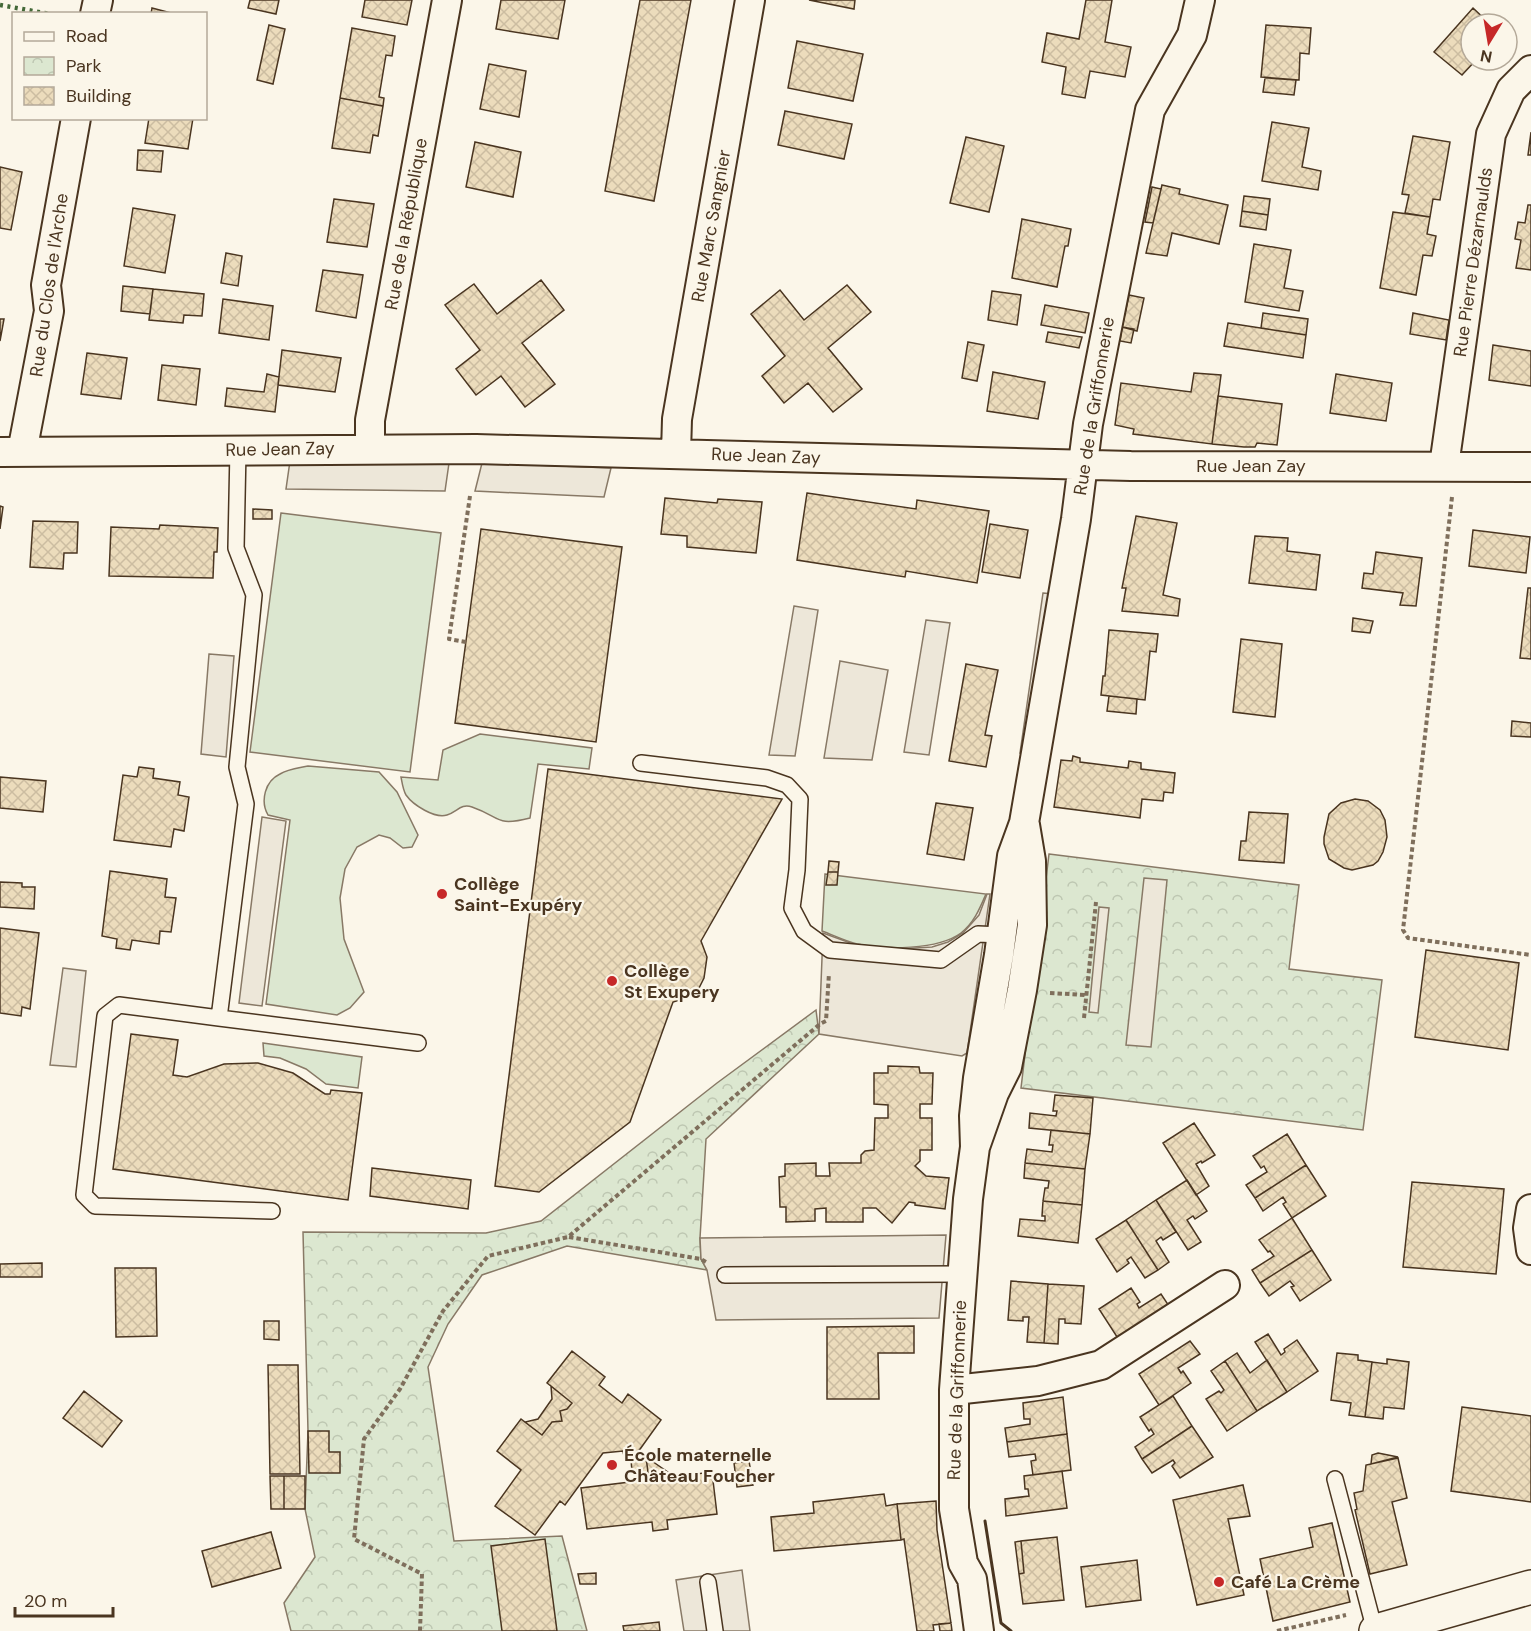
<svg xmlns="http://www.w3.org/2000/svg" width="1531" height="1631" viewBox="0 0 1531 1631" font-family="'DM Sans',sans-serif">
	<defs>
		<pattern id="park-crowns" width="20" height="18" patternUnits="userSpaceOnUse" patternTransform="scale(1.5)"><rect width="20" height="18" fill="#dce7d0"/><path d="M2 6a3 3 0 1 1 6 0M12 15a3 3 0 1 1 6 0" fill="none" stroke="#bec7b2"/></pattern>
		<pattern id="building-cross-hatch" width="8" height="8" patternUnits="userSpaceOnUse" patternTransform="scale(1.5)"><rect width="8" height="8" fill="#ecdcbc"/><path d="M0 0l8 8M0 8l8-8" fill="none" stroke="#ccbda1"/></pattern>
	</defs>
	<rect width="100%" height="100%" fill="#fbf6e9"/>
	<path fill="#dce7d0" stroke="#887966" stroke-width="1.5" d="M281,513L441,533L410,772L250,752Z
		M480,734L592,748L589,769L538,764L530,818C495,827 501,817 472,807C461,803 457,812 447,815C435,819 413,805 406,795C403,790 402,782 401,777L438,780L443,750Z
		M308,766L379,772L397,792L418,835L412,847L403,848L390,838L379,835L357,847L345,869L340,898L344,939L364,992L350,1008L337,1015L266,1004L290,820L268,815C260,801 265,781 280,774C288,769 299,768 308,766Z
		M825,874L986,894C980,908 974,923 961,933C938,950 885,950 857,944C845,941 833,935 822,931Z
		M263,1043L362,1057L358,1088L326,1084L306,1069L280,1058L264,1056Z"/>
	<path fill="url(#park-crowns)" stroke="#887966" stroke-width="1.5" d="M1049,854L1299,885L1289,969L1382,980L1363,1130L1021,1088Z
		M816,1010L819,1034L706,1139L700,1238L701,1259L707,1270L567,1246L482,1275L448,1324L428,1367L454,1541L562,1536L587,1631H291L284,1603L315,1557L305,1509L308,1431L303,1232L486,1233L541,1221L717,1083Z"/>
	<path fill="#ede7d9" stroke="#887966" stroke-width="1.5" d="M290,461L449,463L445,491L286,489Z
		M482,463L611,468L604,497L475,491Z
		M1043,593L1053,594L1028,754L1020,753Z
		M794,606L818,610L795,756L769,755Z
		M926,620L950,623L929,755L904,752Z
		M209,654L234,656L226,757L201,754Z
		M840,661L888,670L872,760L824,758Z
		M262,817L286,821L262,1006L239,1003Z
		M1144,878L1167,880L1151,1047L1126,1045Z
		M987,894H990L967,1053L962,1056L819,1034L823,933L856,945L898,949L932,947L948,942L963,933L979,915Z
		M1099,907L1109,908L1098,1013L1089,1012Z
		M63,968L86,971L76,1067L50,1065Z
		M946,1235L939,1318L716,1320L707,1270L701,1259L700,1238Z
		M742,1570L750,1631H684L676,1580Z"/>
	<path fill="url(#building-cross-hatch)" stroke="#4a3520" stroke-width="1.5" d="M250,0H279L276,14L248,8Z
		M365,0H412L407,25L362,17Z
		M501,0H565L558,39L496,29Z
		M640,0H691L654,201L605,191Z
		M809,0H855L854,9Z
		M1086,0H1112L1105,42L1131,47L1125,77L1090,71L1085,98L1062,94L1066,67L1042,62L1047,33L1079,39Z
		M152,8L175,14H151Z
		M1473,8L1490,24H1471V60H1476L1462,75L1434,52Z
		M269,25L285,29L273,84L257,80Z
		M1266,25L1311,28L1309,54L1300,53L1299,80L1261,77Z
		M352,28L395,36L392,56L386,55L379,97L384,98L383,106L340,98Z
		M797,41L863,54L853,101L788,88Z
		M489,64L526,71L519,117L480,109Z
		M1265,78L1296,80L1294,95L1263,92Z
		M340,98L383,106L378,136L373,135L370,153L332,148Z
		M785,111L852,124L844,159L778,145Z
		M149,118H193L188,149L145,143Z
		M1272,122L1309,128L1302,167L1321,171L1318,190L1262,181Z
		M1531,132V155H1528Z
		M1413,136L1450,142L1440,200L1433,199L1430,217L1405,213L1409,195L1402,194Z
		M966,137L1004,146L989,212L950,203Z
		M475,142L521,152L513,197L466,187Z
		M138,150L163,151L161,172L137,170Z
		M0,167L22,172L11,230L0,228Z
		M1162,185L1180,189L1179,194L1228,205L1219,244L1172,233L1167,256L1146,253Z
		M1152,187L1161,189L1153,223L1145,222Z
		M1244,196L1270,199L1268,215L1242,211Z
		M334,199L374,204L367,247L327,242Z
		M1528,205H1531V270L1516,268L1521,240L1515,239L1518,222L1525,223Z
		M133,208L175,215L165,273L124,266Z
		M1242,211L1268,215L1266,230L1240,226Z
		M1393,212L1430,217L1427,234L1436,236L1432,256L1423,255L1416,295L1380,288Z
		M1022,219L1071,229L1068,246H1065L1057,287L1012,278Z
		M1254,244L1291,250L1284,288L1303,291L1299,311L1245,302Z
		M226,253L242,256L238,286L221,283Z
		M323,270L363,275L356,318L316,311Z
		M541,280L564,310L522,343L555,384L525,407L501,376L476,395L456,369L480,350L445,305L474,284L497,314Z
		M847,285L871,312L828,348L862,389L833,412L808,383L784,403L762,376L785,356L751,314L780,290L804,320Z
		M123,286L153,289L150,314L121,311Z
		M153,289L204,294L202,316L184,315L183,323L149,320Z
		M992,291L1021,295L1017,325L988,320Z
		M1129,295L1144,298L1137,331L1122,327Z
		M223,299L273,306L269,340L219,333Z
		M1045,305L1089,313L1085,333L1041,325Z
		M1263,313L1308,319L1306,335L1261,328Z
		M1413,313L1449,320L1446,340L1410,334Z
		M0,319H4L0,341Z
		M1228,323L1306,335L1303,358L1224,346Z
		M1122,327L1134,329L1131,343L1120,341Z
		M1048,332L1082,337L1079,348L1046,342Z
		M968,342L984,345L977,381L962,378Z
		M1493,345L1531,351V386L1489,380Z
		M282,350L341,358L335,392L278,385Z
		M87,353L127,358L121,399L81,394Z
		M162,365L200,369L196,405L158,400Z
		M993,372L1045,382L1038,419L987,411Z
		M1194,373L1221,375L1212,444L1133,434L1134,429L1115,425L1121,383L1191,392Z
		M267,374L279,377L275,412L225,406L227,388L264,392Z
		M1336,374L1392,383L1386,421L1330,413Z
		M1218,396L1282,404L1277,445L1257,443L1255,447H1244L1212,444Z
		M807,493L916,509L917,500L989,511L977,583L906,571L905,577L797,560Z
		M665,498L717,503L718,499L762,502L756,553L687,547V536L661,534Z
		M0,506L3,507L0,529Z
		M253,509L272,510V519H253Z
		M1136,516L1177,523L1163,595L1180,599L1178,616L1122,611L1126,588H1122Z
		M33,521L78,522L77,553H64L63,569L30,567Z
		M990,524L1028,530L1020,578L982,572Z
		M160,525L218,528L217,552H214L213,578L109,576L111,527L159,529Z
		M481,529L622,547L596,742L455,723Z
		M1473,530L1530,537L1526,573L1469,566Z
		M1255,536L1288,538L1287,551L1320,555L1316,590L1249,583Z
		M1376,552L1422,558L1416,606L1400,605L1403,593L1362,588L1364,573L1373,574Z
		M1528,588H1531V659L1520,658Z
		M1353,618L1373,621L1370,633L1352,631Z
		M1109,630L1158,634L1156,652L1150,651L1145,700L1101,695L1103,676H1105Z
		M1241,639L1282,644L1275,717L1233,712Z
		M966,664L998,670L985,735L992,736L986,767L949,761Z
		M1109,696L1137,699L1136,714L1107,711Z
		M1512,721L1531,723V737L1511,736Z
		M1073,756L1080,758V762L1128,768L1129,761L1141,763V769L1175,773L1173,793L1164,792L1163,801L1142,799L1140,818L1054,807L1061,760L1072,761Z
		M139,767L154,769L153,778L180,782L178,795L189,797L184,831L174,829L171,847L114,840L123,775L137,777Z
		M548,769L782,799L701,941L707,957L704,978L699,988L689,997L673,1002L630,1122L539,1192L495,1186Z
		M0,777L46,781L43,812L0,808Z
		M1355,799L1368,801L1380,810L1385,820L1387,837L1383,852L1378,861L1373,865L1352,870L1344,868L1329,859L1324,844V837L1329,814L1341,803Z
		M936,803L973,808L964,860L927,854Z
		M1249,812L1288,814L1284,863L1239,860L1241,841H1246Z
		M829,861L839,862L838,872H828Z
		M110,871L167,879L165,897L176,898L171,932L160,931L159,944L132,940L130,950L116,948L117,939L102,936Z
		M828,872H838L837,885H826Z
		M0,882L22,883V887H35L34,909L0,907Z
		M0,928L39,933L30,1009L22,1007L21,1016L0,1013Z
		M1426,950L1519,963L1508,1050L1415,1037Z
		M131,1034L178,1040L173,1075L187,1077L224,1064L258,1063L293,1073L325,1094H330L331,1090L362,1093L348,1200L113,1169Z
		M888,1066L919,1067L920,1073H933L932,1104H920V1118H932V1150H920V1161L915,1166L926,1176L949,1178L945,1209L915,1205V1203L909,1202L892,1223L876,1208H863V1222H826V1208L815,1209V1221L786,1222V1207H780L779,1177L785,1176V1164L816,1163V1176H830L829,1163H861V1155L865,1151L874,1150L875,1118H888V1105L874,1104V1073H888Z
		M1055,1095L1093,1098L1090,1134L1029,1128L1030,1113L1056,1116L1057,1111H1053Z
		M1194,1123L1215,1155L1202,1163L1201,1161L1196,1164L1209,1186L1196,1195L1163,1143Z
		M1051,1130L1090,1134L1085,1169L1025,1163L1027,1149L1052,1152L1053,1145H1049Z
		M1287,1134L1306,1165L1255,1198L1246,1185L1267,1172L1264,1166L1261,1168L1253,1156Z
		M1025,1163L1085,1169L1082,1205L1043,1201L1045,1188H1048L1049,1181L1024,1178Z
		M1306,1165L1326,1196L1292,1218L1283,1204L1286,1202L1283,1197L1263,1211L1255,1198Z
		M372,1168L471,1180L468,1209L370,1196Z
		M1187,1180L1207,1211L1195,1219L1193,1216L1187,1220L1201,1242L1188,1250L1156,1200Z
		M1412,1182L1504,1189L1496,1274L1403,1267Z
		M1156,1200L1176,1232L1163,1240L1161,1237L1156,1241L1169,1262L1158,1270L1126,1220Z
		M1043,1201L1082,1205L1078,1243L1018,1236L1020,1219L1045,1221V1216H1042Z
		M1292,1218L1312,1250L1260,1283L1252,1270L1274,1256L1270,1251L1268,1252L1259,1240Z
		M1126,1220L1158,1270L1145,1278L1131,1257L1127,1260L1129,1263L1117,1272L1096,1239Z
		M1312,1250L1331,1280L1300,1301L1291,1287L1294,1286L1290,1281L1269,1296L1260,1283Z
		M42,1263V1277H0V1264Z
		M115,1268H156L157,1336L116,1337Z
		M1011,1281L1048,1284L1044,1343L1027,1342L1029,1317H1023V1321L1008,1320Z
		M1048,1284L1084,1286L1081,1324L1065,1323V1319H1059L1058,1344L1044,1343Z
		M1131,1288L1140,1302L1137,1304L1139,1308L1161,1294L1169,1306L1119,1340L1099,1309Z
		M264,1321H279V1340L264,1339Z
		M914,1326V1353H878L879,1399H827V1327Z
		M1268,1334L1281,1355L1285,1352L1284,1349L1297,1340L1318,1371L1287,1392L1255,1342Z
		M1190,1341L1200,1354L1178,1368L1181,1373L1183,1371L1191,1383L1159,1405L1139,1374Z
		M572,1351L605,1377L599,1385L622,1403L628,1394L661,1420L638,1452L639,1459L646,1457L649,1480L640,1481L639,1470L632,1471L631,1460L625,1461L623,1451L603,1453L565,1505L560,1501L535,1535L495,1506L521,1470L497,1451L521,1419L542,1435L552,1422L562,1421L560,1411L567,1409L572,1403L547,1383Z
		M1237,1353L1250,1373L1267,1360L1287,1392L1257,1411L1225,1361Z
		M1337,1353L1358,1355V1360L1372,1362L1365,1417L1349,1415L1351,1403L1331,1400Z
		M1387,1359L1409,1362L1404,1409L1384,1407L1383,1419L1365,1417L1372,1362L1387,1364Z
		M1225,1361L1257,1411L1227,1431L1206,1399L1219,1391L1221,1393L1224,1390L1211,1371Z
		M268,1365H298L300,1474H270Z
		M551,1386L572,1403L567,1409L560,1411L562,1421L552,1422L542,1435L525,1422L538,1419L552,1399Z
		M84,1391L122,1421L102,1447L63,1418Z
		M1173,1396L1192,1426L1142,1459L1135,1447L1154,1434L1151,1429L1149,1431L1140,1417Z
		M1063,1397L1067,1434L1007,1442L1005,1428L1030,1424V1419H1024L1023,1403Z
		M1462,1407L1531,1416V1502L1451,1491Z
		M1192,1426L1213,1457L1180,1478L1172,1466L1175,1463L1173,1460L1152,1473L1142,1459Z
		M308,1431H329V1452H340V1473H309Z
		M1067,1434L1071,1470L1033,1475L1031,1461L1036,1460L1035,1454L1009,1457L1007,1442Z
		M1378,1453L1398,1457L1371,1464L1372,1455Z
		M646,1457L675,1477L649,1480Z
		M1398,1458L1407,1498L1392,1502L1407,1565L1370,1574L1355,1510L1357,1509L1354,1493L1363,1491L1366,1465Z
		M749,1461L753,1485L737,1487L734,1463Z
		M1062,1471L1067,1508L1006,1516L1005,1499L1029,1496L1028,1489H1025L1024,1476Z
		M712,1472L717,1514L667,1520L668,1529L653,1531L652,1522L587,1529L581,1488Z
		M270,1476H284V1509H271Z
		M284,1476H305V1509H284Z
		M1243,1485L1250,1516L1228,1519L1244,1595L1197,1605L1173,1500Z
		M884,1494L886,1506L897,1504L901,1540L774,1551L771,1517L814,1513L813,1502Z
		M936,1501L937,1530L951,1623L933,1625L934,1631H917L904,1539L901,1540L897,1504Z
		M1332,1523L1350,1602L1273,1621L1260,1559L1313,1547L1309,1528Z
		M271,1532L281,1568L212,1587L202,1551Z
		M1057,1537L1064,1600L1023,1604L1019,1574L1024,1573L1021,1541Z
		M545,1539L557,1631H502L491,1546Z
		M1021,1541L1024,1573L1019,1574L1015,1542Z
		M1137,1560L1141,1600L1086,1607L1081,1567Z
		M596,1573V1584H580L578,1574Z
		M659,1622L660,1631H624L623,1626Z
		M951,1623L952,1631H940L939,1624Z"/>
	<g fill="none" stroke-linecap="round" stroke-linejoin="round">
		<g stroke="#4a3520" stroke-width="18">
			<path id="lane" d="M238,449L236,548L254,595L237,767L246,804L219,1018L119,1005L105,1016L84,1195L95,1206L272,1211
				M641,763L767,778L787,785L800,799L797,870L792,908L804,931L830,950L941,960L978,934L1001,935
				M219,1018L418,1043
				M725,1275L962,1274
				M1335,1479L1375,1631
				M708,1582L715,1631"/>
		</g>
		<g stroke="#4a3520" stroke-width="32">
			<path id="street" d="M95,14L98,0
				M370,448V420L447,0
				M0,452L476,449L1131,466L1531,467
				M22,452L49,311L46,285L76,118
				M676,453L677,419L750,0
				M1444,466L1491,134L1511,90L1531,70
				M975,1147L974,1116L978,1078L999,955L1012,856L1024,823L1076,519L1088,424L1150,110L1192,35L1200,0
				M1531,1209L1528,1228L1531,1250
				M954,1390L1038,1381L1101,1365L1225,1285
				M979,1631L972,1579L963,1563L954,1509V1390L968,1199L975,1147L994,1093L1007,1067L1022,990L1032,925L1031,861L1025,825"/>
		</g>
		<g stroke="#4a3520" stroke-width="36">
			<path id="secondary" d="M1376,1631L1531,1587"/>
		</g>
		<path stroke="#7f6f5c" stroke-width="4" stroke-dasharray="4.5 3" stroke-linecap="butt" d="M1452,497L1403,930L1408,938L1531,955
			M466,642L449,639L470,496
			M1050,993L1086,995
			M1084,1018L1096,902
			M569,1237L701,1259L706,1262
			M420,1631L422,1574L354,1539L364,1439L400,1389L443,1311L488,1256L568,1237L820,1024L826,1021L829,973
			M1277,1631L1346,1615"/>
		<use href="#lane" stroke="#fbf6e9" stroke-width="15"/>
		<use href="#street" stroke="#fbf6e9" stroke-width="28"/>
		<use href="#secondary" stroke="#fbf6e9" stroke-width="33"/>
		<path stroke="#436837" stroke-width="4.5" stroke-dasharray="3 4.5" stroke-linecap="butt" d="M0,5L50,14"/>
		<path stroke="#4a3520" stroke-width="3" d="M985,1521L1001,1623L1011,1631"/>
	</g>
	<g fill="#c62828" stroke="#fbf6e9" stroke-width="2">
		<circle cx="442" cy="894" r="6"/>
		<circle cx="612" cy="981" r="6"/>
		<circle cx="612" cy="1465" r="6"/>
		<circle cx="1219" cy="1582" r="6"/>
	</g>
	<g text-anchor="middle" stroke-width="4.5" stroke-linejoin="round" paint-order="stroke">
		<g font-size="18" fill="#4a3520" stroke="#fbf6e9">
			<text transform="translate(406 224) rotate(-80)" y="6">Rue de la République</text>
			<text transform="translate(711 226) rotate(-80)" y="6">Rue Marc Sangnier</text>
			<text transform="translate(1473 262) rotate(-82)" y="6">Rue Pierre Dézarnaulds</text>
			<text transform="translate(49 285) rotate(-82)" y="6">Rue du Clos de l'Arche</text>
			<text transform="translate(1094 406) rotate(-81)" y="6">Rue de la Griffonnerie</text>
			<text transform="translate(280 449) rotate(-1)" y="6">Rue Jean Zay</text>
			<text transform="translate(766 456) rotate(2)" y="6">Rue Jean Zay</text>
			<text x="1251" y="472">Rue Jean Zay</text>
			<text transform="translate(957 1390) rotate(-88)" y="6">Rue de la Griffonnerie</text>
		</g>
		<g font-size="18" font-weight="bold" fill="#4a3520" stroke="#fbf6e9" text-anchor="start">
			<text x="454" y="890">Collège<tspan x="454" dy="21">Saint-Exupéry</tspan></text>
			<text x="624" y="977">Collège<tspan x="624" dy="21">St Exupery</tspan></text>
			<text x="624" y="1461">École maternelle<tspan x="624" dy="21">Château Foucher</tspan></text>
			<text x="1231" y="1588">Café La Crème</text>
		</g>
	</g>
	<rect x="12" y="12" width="195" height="108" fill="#fbf6e9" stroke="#b4a999" stroke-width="1.5"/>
	<rect x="24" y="32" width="30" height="9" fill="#fbf6e9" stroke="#b4a999" stroke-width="1.5"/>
	<text x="66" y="42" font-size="18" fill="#4a3520">Road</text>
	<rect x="24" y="57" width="30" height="18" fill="url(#park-crowns)" stroke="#b4a999" stroke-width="1.5"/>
	<text x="66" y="72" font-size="18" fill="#4a3520">Park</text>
	<rect x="24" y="87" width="30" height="18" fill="url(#building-cross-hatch)" stroke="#b4a999" stroke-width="1.5"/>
	<text x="66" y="102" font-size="18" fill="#4a3520">Building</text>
	<g transform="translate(1489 42) rotate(191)"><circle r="28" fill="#fbf6e9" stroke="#b4a999" stroke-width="1.5"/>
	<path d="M0-4.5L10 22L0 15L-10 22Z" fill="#c62828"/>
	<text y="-9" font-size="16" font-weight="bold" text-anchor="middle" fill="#4a3520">N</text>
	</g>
	<path d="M15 1607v9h98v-9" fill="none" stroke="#4a3520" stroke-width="3"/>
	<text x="24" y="1607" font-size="18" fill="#4a3520" stroke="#fbf6e9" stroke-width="4.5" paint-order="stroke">20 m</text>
</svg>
